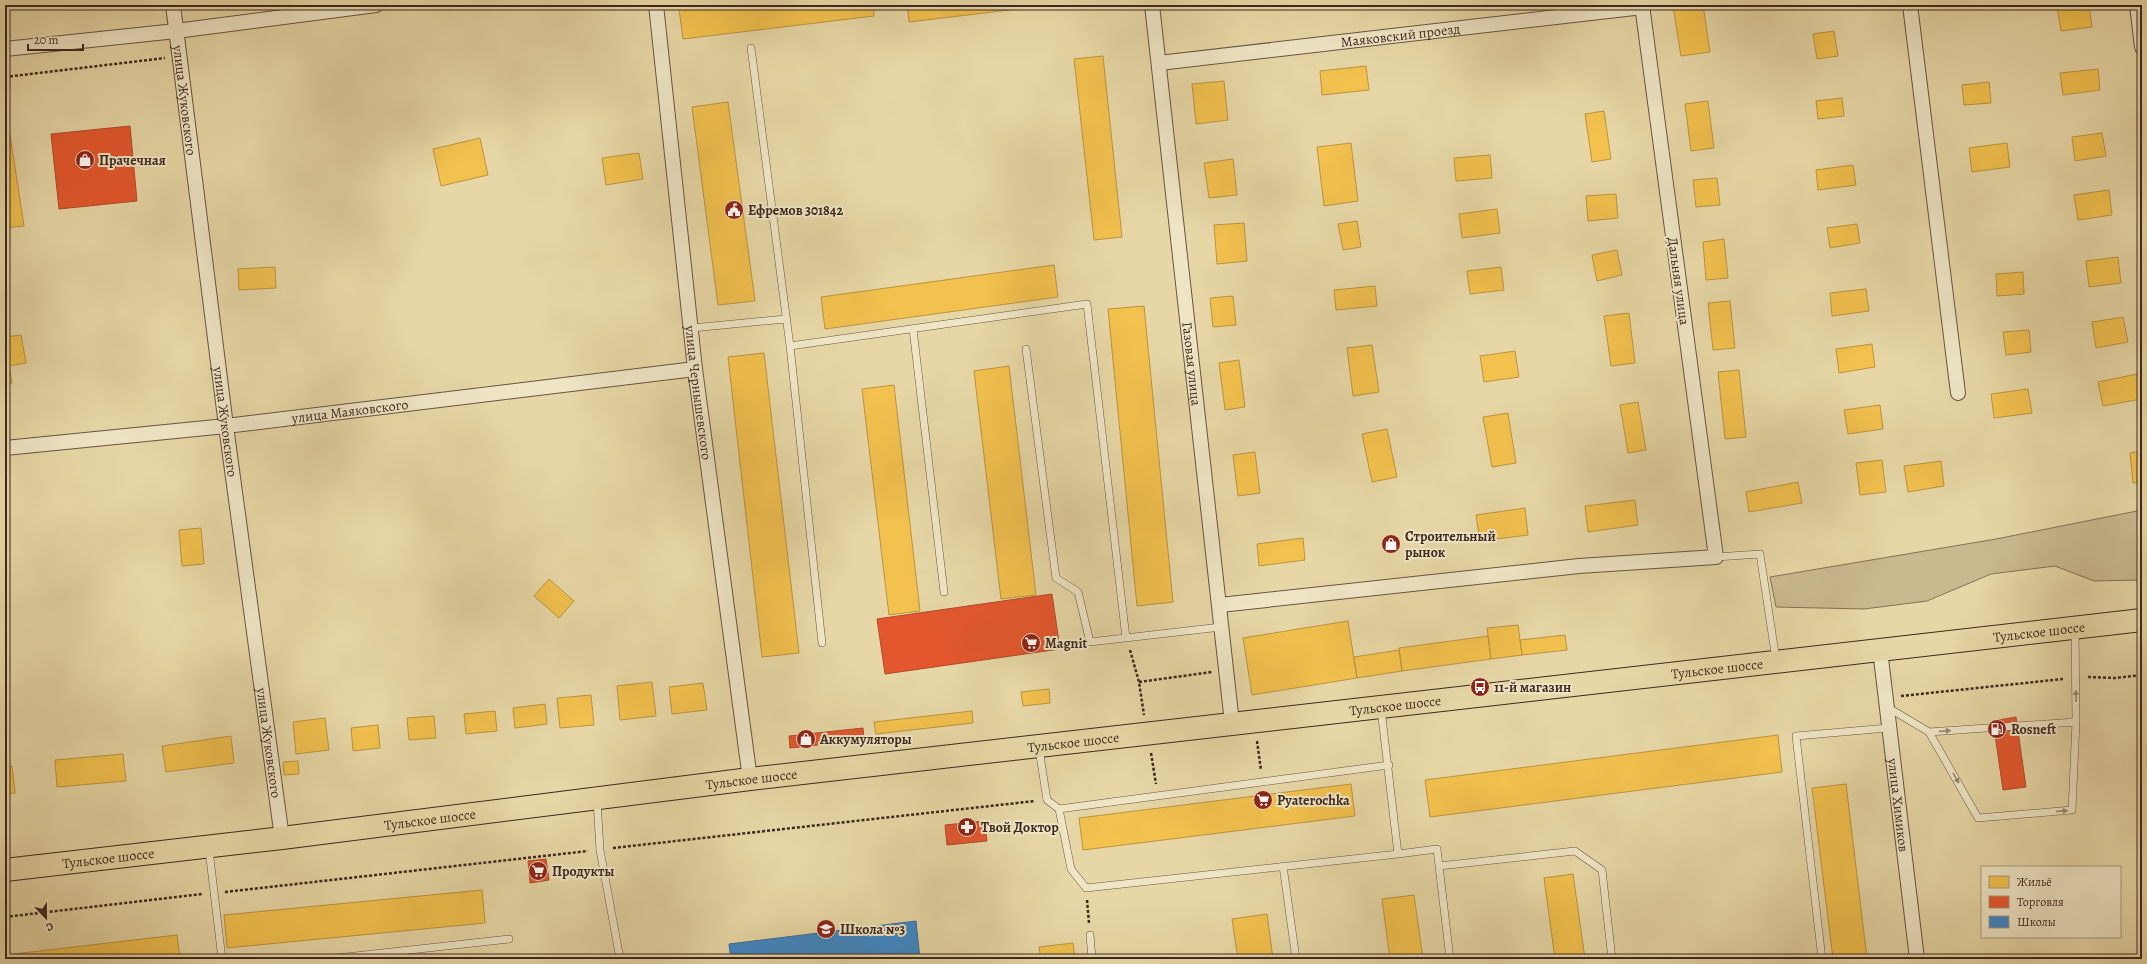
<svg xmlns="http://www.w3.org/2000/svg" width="2147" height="964" viewBox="0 0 2147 964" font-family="Alegreya,serif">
	<rect width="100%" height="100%" fill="#e7d7a6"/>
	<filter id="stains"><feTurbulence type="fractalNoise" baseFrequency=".005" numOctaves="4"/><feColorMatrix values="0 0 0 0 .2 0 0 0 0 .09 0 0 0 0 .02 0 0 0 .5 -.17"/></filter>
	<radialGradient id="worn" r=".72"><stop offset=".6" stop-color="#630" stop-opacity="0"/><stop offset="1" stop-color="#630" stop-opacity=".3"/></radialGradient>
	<path fill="#cab98f" stroke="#847058" d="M2142,510V580L2094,581L2055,566L1991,574L1927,601L1864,609L1776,607L1770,577L1996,539Z"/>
	<path fill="#f2c14e" stroke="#bc9340" d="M716,5H873L874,16L683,39L679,9Z
		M907,5H1051L909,22Z
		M1703,5L1710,52L1681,56L1673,6Z
		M2072,5H2089L2092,27L2061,31L2057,7Z
		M1834,31L1838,56L1817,59L1813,34Z
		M1103,56L1122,237L1094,240L1074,59Z
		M1366,66L1369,90L1322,95L1320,71Z
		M2098,69L2100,90L2063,95L2060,73Z
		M1224,81L1228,120L1196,124L1192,84Z
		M1989,82L1991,103L1964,105L1962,85Z
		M1842,98L1844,116L1818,119L1816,101Z
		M1708,101L1714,148L1691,151L1685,104Z
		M728,102L755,301L718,305L692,107Z
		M1604,111L1611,159L1592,162L1585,114Z
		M5,128H9L24,226L5,228Z
		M2102,133L2106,156L2075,161L2072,137Z
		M480,138L488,175L441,186L433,149Z
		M1351,143L1358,201L1324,206L1317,147Z
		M2007,143L2010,167L1972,172L1969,148Z
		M639,153L643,179L606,185L602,158Z
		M1490,155L1492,178L1456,181L1454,158Z
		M1233,159L1237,195L1209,198L1204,163Z
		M1853,165L1856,185L1818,190L1816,170Z
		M1717,178L1720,205L1696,207L1693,180Z
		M2109,190L2112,215L2078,220L2074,195Z
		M1616,194L1618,218L1588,221L1586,196Z
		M1497,209L1500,233L1462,238L1459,214Z
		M1357,221L1361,247L1343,250L1338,224Z
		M1244,223L1247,261L1217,264L1214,225Z
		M1857,224L1860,243L1830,248L1827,228Z
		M1724,239L1728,278L1706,280L1703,242Z
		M1617,250L1622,275L1597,281L1592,255Z
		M2118,257L2121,283L2089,287L2086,261Z
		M1054,265L1058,297L825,329L821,297Z
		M275,267L276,288L239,290L238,269Z
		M1501,267L1504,290L1470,294L1467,271Z
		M2023,272L2024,294L1997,296L1996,274Z
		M1375,286L1377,306L1336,310L1334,290Z
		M1866,289L1869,311L1832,316L1830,293Z
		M1233,296L1236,325L1213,327L1210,298Z
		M1730,301L1735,348L1713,350L1708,303Z
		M1144,306L1173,602L1137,606L1108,309Z
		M1629,313L1635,363L1611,366L1604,316Z
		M2123,317L2128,342L2096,348L2092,322Z
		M2029,330L2031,352L2006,355L2003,332Z
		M21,335L26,363L9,366L12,383L5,385V337Z
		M1872,344L1875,367L1839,373L1836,349Z
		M1372,345L1379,392L1353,396L1347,348Z
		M1515,351L1519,377L1484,382L1480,356Z
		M764,353L799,653L762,657L728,357Z
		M1239,360L1245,407L1225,410L1219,363Z
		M1009,366L1036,595L1001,599L974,371Z
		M1739,370L1746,437L1725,439L1718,372Z
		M2137,374L2141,399L2103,406L2098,382Z
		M894,385L920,611L889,615L862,389Z
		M2028,389L2032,413L1994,418L1991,394Z
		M1638,402L1646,450L1628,453L1620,405Z
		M1880,405L1883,429L1848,434L1844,410Z
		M1508,413L1516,463L1492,467L1483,417Z
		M1387,429L1397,477L1372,482L1362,434Z
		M2142,451V482L2133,483L2130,453Z
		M1255,452L1260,493L1238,496L1233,455Z
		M1882,460L1886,492L1860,495L1856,463Z
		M1941,461L1944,486L1908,492L1904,466Z
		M1798,482L1802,503L1749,512L1746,492Z
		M1635,500L1638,525L1588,532L1585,506Z
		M1525,508L1528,535L1480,541L1476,515Z
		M201,528L204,564L182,566L179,530Z
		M1303,538L1305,560L1259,566L1257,544Z
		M549,579L574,601L559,618L534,596Z
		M1348,621L1357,678L1252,695L1243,638Z
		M1518,625L1522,655L1491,659L1487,628Z
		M1565,635L1567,650L1522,655L1520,640Z
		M1488,636L1491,659L1402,671L1399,648Z
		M1399,650L1402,671L1357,678L1354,657Z
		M652,682L656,716L620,720L617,686Z
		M703,683L707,710L672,714L669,687Z
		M1049,689L1050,703L1023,706L1021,692Z
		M591,695L594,725L560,728L557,698Z
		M545,704L547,724L515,728L513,708Z
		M495,711L497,731L466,734L464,714Z
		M972,711L973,723L876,734L874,722Z
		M434,716L436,738L409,740L407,718Z
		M325,718L329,750L296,754L293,722Z
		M378,725L380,748L353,751L351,728Z
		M1778,735L1782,772L1430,817L1425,780Z
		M231,736L234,763L166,772L162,746Z
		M123,754L126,781L57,787L55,760Z
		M298,761L299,774L284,775L283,762Z
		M5,766H12L15,793L5,794Z
		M1351,784L1355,816L1083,850L1079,818Z
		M1846,784L1867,959H1833L1812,788Z
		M1573,874L1585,959H1555L1544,878Z
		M482,890L485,923L227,948L224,915Z
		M1414,895L1423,959H1390L1382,899Z
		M1267,914L1273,959H1238L1232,919Z
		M177,935L180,959H5V955Z
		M1073,943L1075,959H1041L1039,947Z"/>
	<path fill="#e4572e" stroke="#b2492a" d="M130,126L137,201L59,209L51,134Z
		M1052,594L1060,649L885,674L877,619Z
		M2016,717L2026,787L2003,790L1993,721Z
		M863,728L864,740L790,748L789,736Z
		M984,821L987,841L947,845L945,825Z
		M546,859L549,880L530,883L528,861Z"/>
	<path fill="#3f88c5" stroke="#3e6b94" d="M916,921L920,959H731L729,944Z"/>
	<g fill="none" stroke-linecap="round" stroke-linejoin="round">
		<g stroke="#685442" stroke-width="8">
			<path id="service" d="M751,48L790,346L822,643
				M692,328L786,319
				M913,329L944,592
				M790,346L1087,304L1126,638
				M1026,349L1056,578L1078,592L1090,642L1221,627
				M1716,557L1760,554L1776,660
				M1887,707L1929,732L2076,722L2075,629
				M1381,709L1398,854L1437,849L1450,959
				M1929,732L1978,818L2072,810L2076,722
				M1039,749L1047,800L1059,809L1071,869L1086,888L1398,854
				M597,801L600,850L620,959
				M1059,809L1389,765
				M209,850L222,959
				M1283,866L1296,959
				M1439,866L1575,851L1602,870L1612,959
				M1090,935L1092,959
				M328,959L509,939
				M1822,959L1796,736L1888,728"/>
		</g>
		<g stroke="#685442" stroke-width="16">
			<g id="minor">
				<path id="s1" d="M173,5L226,426L282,838"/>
				<path id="s2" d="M656,5L695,369L750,779"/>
				<path id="s3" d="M1152,5L1232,723"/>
				<path d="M1910,5L1958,393"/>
				<path d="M2137,5L2142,47"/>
				<path d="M5,49L176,31L376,5"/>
				<path id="s4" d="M1159,63L1643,7"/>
				<path id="s5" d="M5,448L226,426L695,369"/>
				<path d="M1220,605L1579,566L1716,557L1642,5"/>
				<path id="s6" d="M1880,650L1917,959"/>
			</g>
		</g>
		<g stroke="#3d2820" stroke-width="24">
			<g id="primary">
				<path id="s7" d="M5,870L282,838L750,779L2142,620"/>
			</g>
		</g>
		<path stroke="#3d2820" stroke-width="2.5" stroke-dasharray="3 2" stroke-linecap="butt" d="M5,77L165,58
			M1130,650L1139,682L1144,715
			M2088,677L2115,678L2142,675
			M1139,682L1212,672
			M1901,696L2063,679
			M1257,741L1261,770
			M1151,753L1156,784
			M613,848L1035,801
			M225,892L588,851
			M1087,900L1089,923
			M5,917L202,894"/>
		<use href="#service" stroke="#efe5c5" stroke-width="7"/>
		<use href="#minor" stroke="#efe5c5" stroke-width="14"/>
		<use href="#primary" stroke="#e7d7a6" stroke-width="22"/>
	</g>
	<defs><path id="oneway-solid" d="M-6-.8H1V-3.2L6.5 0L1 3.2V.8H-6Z"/></defs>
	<g fill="#968672">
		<use href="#oneway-solid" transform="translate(2076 696) rotate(-91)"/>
		<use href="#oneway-solid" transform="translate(1945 731) rotate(-4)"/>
		<use href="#oneway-solid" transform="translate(1956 778) rotate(60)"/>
		<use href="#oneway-solid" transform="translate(2062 811) rotate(-5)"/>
	</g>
	<defs>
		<g id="shop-disc" transform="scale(1)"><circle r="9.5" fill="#8f2418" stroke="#efe5c5"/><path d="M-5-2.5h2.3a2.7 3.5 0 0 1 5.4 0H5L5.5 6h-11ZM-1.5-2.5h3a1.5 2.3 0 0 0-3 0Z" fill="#fff"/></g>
		<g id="civic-disc" transform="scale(1)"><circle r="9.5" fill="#8f2418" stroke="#efe5c5"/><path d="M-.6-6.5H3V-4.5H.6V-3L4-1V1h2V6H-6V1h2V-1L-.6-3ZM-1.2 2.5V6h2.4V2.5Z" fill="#fff"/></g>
		<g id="supermarket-disc" transform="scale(1)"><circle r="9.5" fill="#8f2418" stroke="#efe5c5"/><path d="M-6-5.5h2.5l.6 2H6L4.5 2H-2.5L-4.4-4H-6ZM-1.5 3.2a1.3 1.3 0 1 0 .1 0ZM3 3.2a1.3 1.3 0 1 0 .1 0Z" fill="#fff"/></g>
		<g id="bus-disc" transform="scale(1)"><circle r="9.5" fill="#8f2418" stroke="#efe5c5"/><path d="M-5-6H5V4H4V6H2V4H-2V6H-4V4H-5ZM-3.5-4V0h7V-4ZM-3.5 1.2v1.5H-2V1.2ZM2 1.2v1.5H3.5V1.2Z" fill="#fff"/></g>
		<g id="fuel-disc" transform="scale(1)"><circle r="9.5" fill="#8f2418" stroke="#efe5c5"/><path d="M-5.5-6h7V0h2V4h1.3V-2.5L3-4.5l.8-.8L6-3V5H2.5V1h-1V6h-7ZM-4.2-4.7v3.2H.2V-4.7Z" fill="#fff"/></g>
		<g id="pharmacy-disc" transform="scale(1)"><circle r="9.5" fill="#8f2418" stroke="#efe5c5"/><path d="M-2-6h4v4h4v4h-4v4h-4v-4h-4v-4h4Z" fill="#fff"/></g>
		<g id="school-disc" transform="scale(1)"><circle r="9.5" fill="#8f2418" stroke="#efe5c5"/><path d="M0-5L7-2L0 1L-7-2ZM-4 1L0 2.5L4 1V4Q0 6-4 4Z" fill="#fff"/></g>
	</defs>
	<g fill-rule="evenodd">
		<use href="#shop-disc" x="85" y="160"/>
		<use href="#civic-disc" x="734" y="210"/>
		<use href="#shop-disc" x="1391" y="544"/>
		<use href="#supermarket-disc" x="1031" y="643"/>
		<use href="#bus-disc" x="1480" y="687"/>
		<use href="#fuel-disc" x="1997" y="729"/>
		<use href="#shop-disc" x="806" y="739"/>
		<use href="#supermarket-disc" x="1263" y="800"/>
		<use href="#pharmacy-disc" x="967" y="827"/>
		<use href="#supermarket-disc" x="538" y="871"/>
		<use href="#school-disc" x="826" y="929"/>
	</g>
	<g text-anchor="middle" stroke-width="4" stroke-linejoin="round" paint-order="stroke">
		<g font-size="14" fill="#3d2820" stroke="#efe5c5">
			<text dy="5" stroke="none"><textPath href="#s4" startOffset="243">Маяковский проезд</textPath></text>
			<text dy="5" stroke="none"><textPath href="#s1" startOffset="96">улица Жуковского</textPath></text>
			<text transform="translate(1679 281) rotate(82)" y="5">Дальняя улица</text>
			<text dy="5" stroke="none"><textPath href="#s3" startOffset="361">Газовая улица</textPath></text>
			<text dy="5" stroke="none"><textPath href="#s2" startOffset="390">улица Чернышевского</textPath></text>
			<text dy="5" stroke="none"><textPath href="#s5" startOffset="347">улица Маяковского</textPath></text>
			<text dy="5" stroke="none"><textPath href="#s1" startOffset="420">улица Жуковского</textPath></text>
			<text dy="5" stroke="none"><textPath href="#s7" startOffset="2048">Тульское шоссе</textPath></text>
			<text dy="5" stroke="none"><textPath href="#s7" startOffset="1724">Тульское шоссе</textPath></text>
			<text dy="5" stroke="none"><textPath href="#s7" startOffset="1400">Тульское шоссе</textPath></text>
			<text dy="5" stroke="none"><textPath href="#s7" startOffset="1076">Тульское шоссе</textPath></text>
			<text dy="5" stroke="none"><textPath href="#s1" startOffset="744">улица Жуковского</textPath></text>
			<text dy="5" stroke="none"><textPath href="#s7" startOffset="752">Тульское шоссе</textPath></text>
			<text dy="5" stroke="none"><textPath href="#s6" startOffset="156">улица Химиков</textPath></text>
			<text dy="5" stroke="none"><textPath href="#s7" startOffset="428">Тульское шоссе</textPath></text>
			<text dy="5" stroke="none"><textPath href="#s7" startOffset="104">Тульское шоссе</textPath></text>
		</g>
		<g font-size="14" font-weight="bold" fill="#3d2820" stroke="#efe5c5" text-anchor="start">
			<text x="99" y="165">Прачечная</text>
			<text x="748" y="215">Ефремов 301842</text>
			<text x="1405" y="541">Строительный<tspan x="1405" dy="16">рынок</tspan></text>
			<text x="1045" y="648">Magnit</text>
			<text x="1494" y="692">11-й магазин</text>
			<text x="2011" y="734">Rosneft</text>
			<text x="820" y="744">Аккумуляторы</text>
			<text x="1277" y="805">Pyaterochka</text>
			<text x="981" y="832">Твой Доктор</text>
			<text x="552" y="876">Продукты</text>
			<text x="840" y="934">Школа №3</text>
		</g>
	</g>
	<rect width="2147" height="964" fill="none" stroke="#e7d7a6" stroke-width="20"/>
	<rect x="6" y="6" width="2135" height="952" fill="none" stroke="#3d2820" stroke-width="2"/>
	<rect x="10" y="10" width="2127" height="944" fill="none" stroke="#3d2820"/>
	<rect x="1981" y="866" width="140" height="72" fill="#efe5c5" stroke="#a89983"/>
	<rect x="1989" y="876" width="20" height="12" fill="#f2c14e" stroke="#a89983"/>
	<text x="2017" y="886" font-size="12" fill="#3d2820">Жильё</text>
	<rect x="1989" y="896" width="20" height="12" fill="#e4572e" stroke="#a89983"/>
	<text x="2017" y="906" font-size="12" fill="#3d2820">Торговля</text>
	<rect x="1989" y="916" width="20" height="12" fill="#3f88c5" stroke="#a89983"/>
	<text x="2017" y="926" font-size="12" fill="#3d2820">Школы</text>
	<g transform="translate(46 918) rotate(158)" stroke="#efe5c5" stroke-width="3" paint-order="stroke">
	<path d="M0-3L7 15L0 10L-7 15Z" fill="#3d2820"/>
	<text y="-6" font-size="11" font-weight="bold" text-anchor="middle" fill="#3d2820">С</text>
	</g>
	<path d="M28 44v6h55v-6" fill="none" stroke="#3d2820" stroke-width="2"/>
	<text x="34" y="44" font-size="12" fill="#3d2820" stroke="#efe5c5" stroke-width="3" paint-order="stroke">20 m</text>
	<rect width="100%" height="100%" filter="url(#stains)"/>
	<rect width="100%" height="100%" fill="url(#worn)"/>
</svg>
